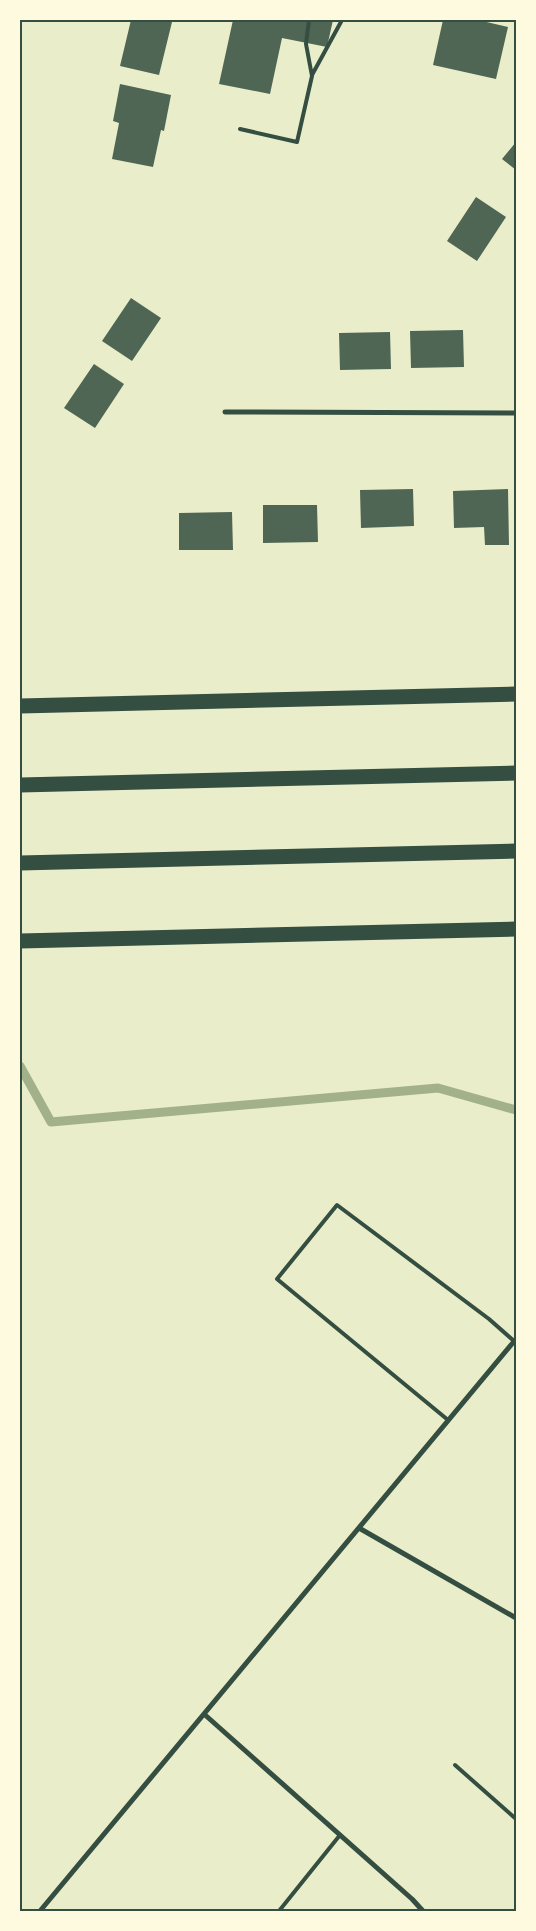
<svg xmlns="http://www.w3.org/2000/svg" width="536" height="1931" viewBox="0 0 536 1931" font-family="Karla,sans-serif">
	<rect width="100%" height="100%" fill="#e9edc9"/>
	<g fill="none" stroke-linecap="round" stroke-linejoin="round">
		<path stroke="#a3b18a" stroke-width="9" d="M20,1066L51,1122L438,1088L516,1110"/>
	</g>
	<path fill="#4f6655" d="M131,20L172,22L159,75L120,66Z
		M233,20H333L327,47L282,38L270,94L219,84Z
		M443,20H478L508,27L496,79L433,65Z
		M120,84L171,95L164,131L161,130L153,167L112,159L119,123L113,121Z
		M516,142V170L502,159Z
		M476,197L506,217L477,261L447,241Z
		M131,298L161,318L132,361L102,341Z
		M463,330L464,367L411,368L410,331Z
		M390,332L391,369L340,370L339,333Z
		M94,364L124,384L95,428L64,408Z
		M413,489L414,526L361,528L360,490Z
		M508,489L509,545H485L484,527L454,528L453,491Z
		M263,505H317L318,542L263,543Z
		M232,512L233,550H179V513Z"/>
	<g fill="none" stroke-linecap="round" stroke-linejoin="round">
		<path stroke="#344e41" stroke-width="4" d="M312,75L342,20
			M240,129L297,142L312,76L306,44L309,20
			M448,1420L277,1279L337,1205L489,1319L514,1341
			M455,1765L516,1819
			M279,1911L340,1835"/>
		<path stroke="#344e41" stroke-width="5" d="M225,412L516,413
			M359,1528L516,1618
			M204,1714L412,1899L423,1911
			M40,1911L516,1339"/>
		<path stroke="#344e41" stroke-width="15" d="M20,706L516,694
			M20,785L516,773
			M20,863L516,851
			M20,941L516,929"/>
	</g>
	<rect width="536" height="1931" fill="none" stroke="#fefae0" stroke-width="42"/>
	<rect x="21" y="21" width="494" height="1889" fill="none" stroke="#344e41" stroke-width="2"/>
</svg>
